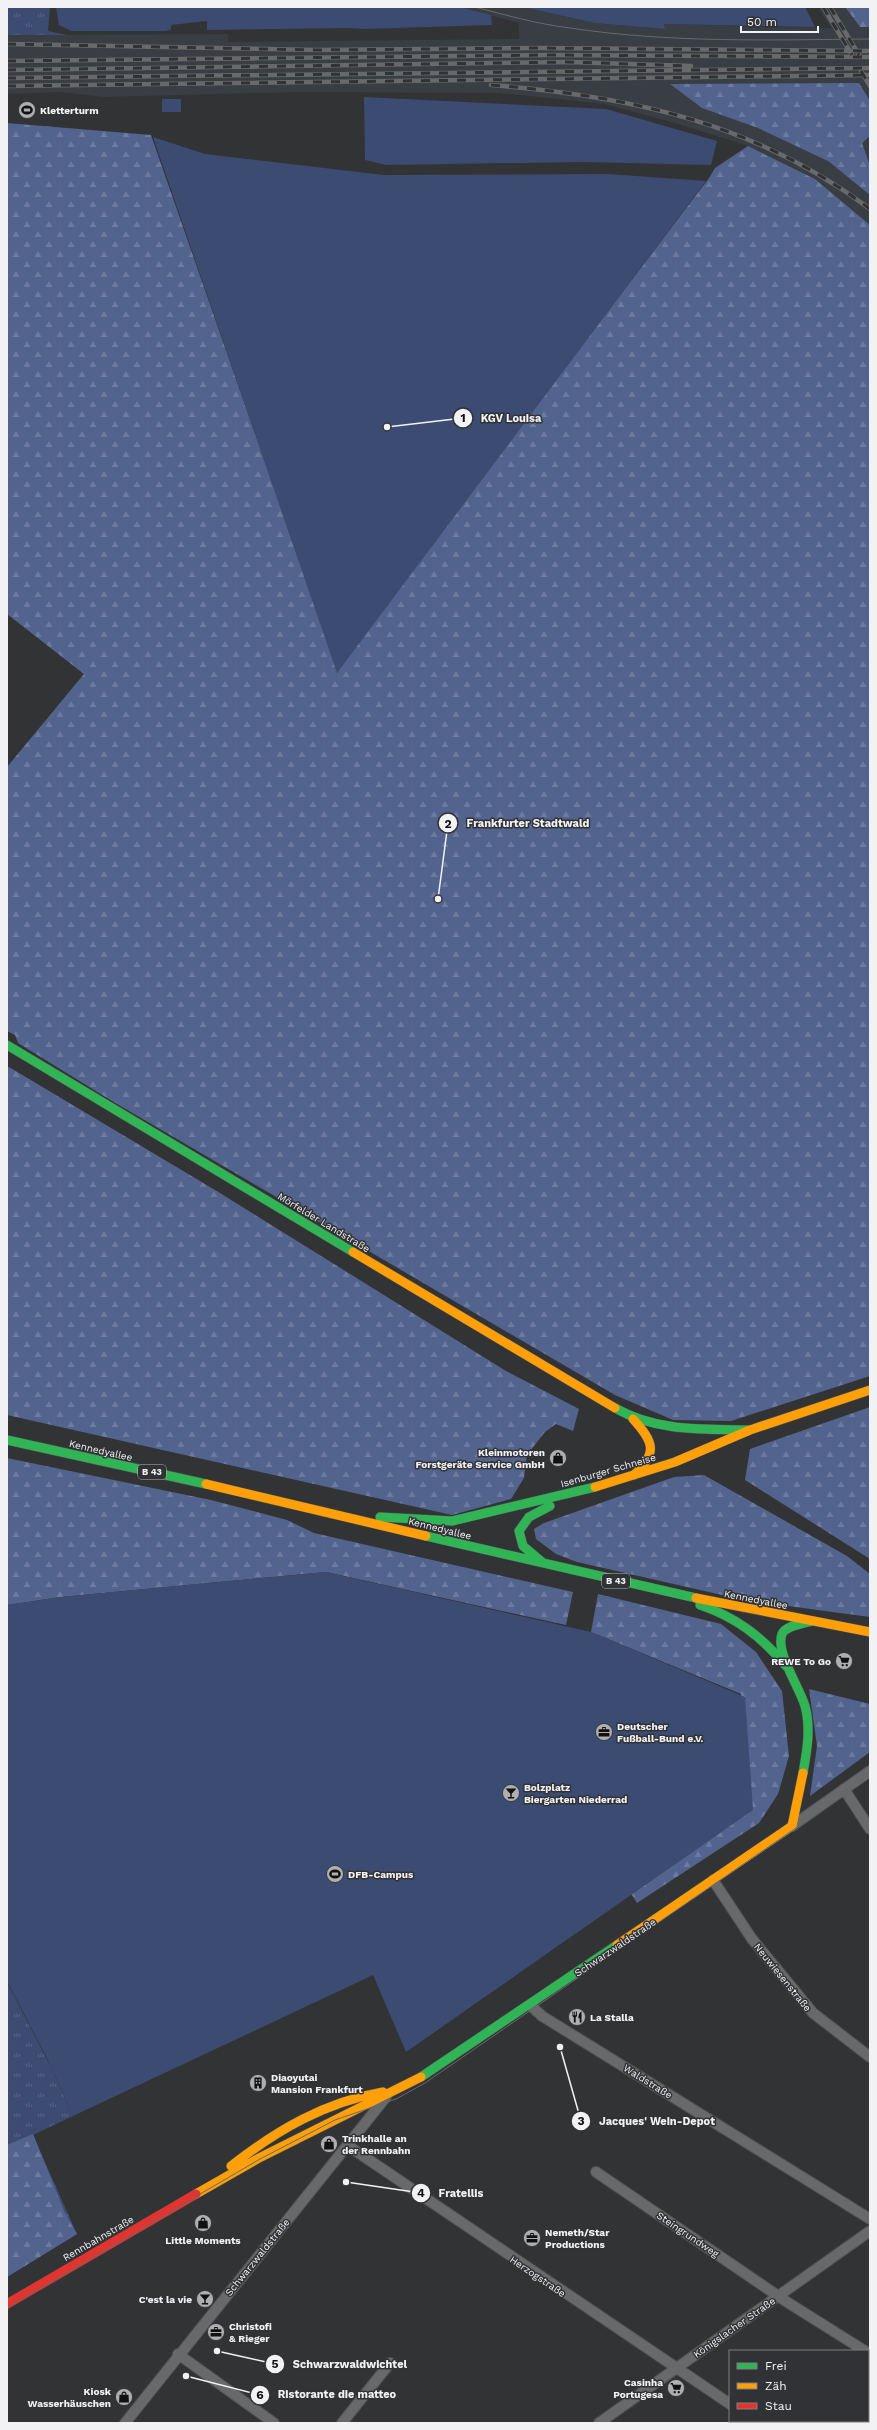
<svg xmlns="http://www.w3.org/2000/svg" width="877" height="2430" viewBox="0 0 877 2430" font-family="'Work Sans',sans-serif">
	<defs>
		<pattern id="grass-tufts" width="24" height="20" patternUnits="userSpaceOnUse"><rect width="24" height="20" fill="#3c4b71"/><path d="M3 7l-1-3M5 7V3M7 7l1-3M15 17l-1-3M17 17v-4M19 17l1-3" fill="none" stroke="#596586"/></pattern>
		<pattern id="forest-firs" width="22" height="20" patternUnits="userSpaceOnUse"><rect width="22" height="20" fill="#52638d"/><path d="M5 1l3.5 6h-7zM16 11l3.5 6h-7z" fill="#6b7a9e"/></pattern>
	</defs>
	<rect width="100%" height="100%" fill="#323334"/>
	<path fill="#393d44" d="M459,7H523L595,23L665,29L664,24L831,28L818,7H845L860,27H870V225L815,179L748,146L675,123L605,104L500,93L300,92L104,97L61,92L7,94V35L228,34V42L519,39V23Z"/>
	<path fill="url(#grass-tufts)" d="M7,7H50L48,31L66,35H7Z
		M7,1982L51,2067L73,2116L33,2135L77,2234L7,2277Z"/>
	<path fill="url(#forest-firs)" d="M845,7H870V27H860Z
		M859,83L870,101V136L862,143L870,166V195L828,161L758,128L702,108L670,84Z
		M7,123L151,135L337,669L709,178L715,168L748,146L815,179L870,225V1376L731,1421L673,1420L615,1395L112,1101L18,1043L15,1035L7,1031V767L84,674L7,614Z
		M9,1067L220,1193L506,1371L579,1409L573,1431L556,1424L545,1432L527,1455L524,1478L511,1499L452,1515L7,1415V1068Z
		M870,1407V1559L745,1480L750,1449Z
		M7,1458L211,1500L287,1520L314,1533L573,1592L566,1625L326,1572L61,1597L7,1605Z
		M704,1475L847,1556L870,1574V1617L744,1600L577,1562L556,1554L536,1539L534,1529L544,1523L674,1477Z
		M598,1594L721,1624L756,1652L782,1691L789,1756L778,1794L759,1823L637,1903L620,1876L728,1793L741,1694L591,1632Z
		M809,1689L870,1704V1752L810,1796L817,1746Z
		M33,2134L65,2213L77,2234L7,2277V2145Z"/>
	<path fill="#3c4b71" d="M56,7H459L491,15L492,25L365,29L347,28L207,30V21L171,25V30L165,31H71L59,25Z
		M523,7H805L815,27L664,24L665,29L595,23Z
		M364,97L606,109L717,141L711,165L583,162L386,165L365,160Z
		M162,99H181V112H162Z
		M153,137L205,154L384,175L608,174L706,181L337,673Z
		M326,1572L591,1632L745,1697L753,1810L406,2052L373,1975L73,2116L48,2060L7,1981V1605L61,1597Z"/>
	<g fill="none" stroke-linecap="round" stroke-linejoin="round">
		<g stroke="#4e4f50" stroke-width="12">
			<path id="street" d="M844,1789L870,1829
				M792,1826L870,1771
				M713,1880L752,1939L813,2013L870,2057
				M530,2005L542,2016L870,2219
				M347,2145L730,2404
				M596,2172L787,2302L865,2351
				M178,2354L274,2423
				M125,2423L386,2097
				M342,2423L390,2363
				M599,2423L870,2231"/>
		</g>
		<g stroke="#4e4f50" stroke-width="10">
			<path id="fast" d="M7,1045L353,1252
				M615,1408C657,1432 703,1429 749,1430
				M7,1440L206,1484
				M380,1517L452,1521L595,1487
				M426,1536L696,1598
				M542,1562L523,1546L519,1531L529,1517L550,1506
				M700,1605C736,1617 762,1637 786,1666
				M803,1773C807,1751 811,1728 805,1706C800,1688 775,1652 782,1634C786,1625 803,1624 812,1621
				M421,2077L617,1945"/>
		</g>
		<g stroke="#4e4f50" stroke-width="10">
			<path id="slow" d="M353,1252L615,1408
				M633,1419C654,1442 658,1453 634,1475
				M206,1484L426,1536
				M595,1487L675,1462L750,1430L870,1390
				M696,1598L870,1632
				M617,1945L792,1826L803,1773
				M231,2166C277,2130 325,2102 383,2092
				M196,2194L259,2158L421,2077"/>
		</g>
		<g stroke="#4e4f50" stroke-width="10">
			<path id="jam" d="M7,2304L196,2194"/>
		</g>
		<use href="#street" stroke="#68696a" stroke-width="10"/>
		<use href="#fast" stroke="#30b455" stroke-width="9"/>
		<use href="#slow" stroke="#ff9f0a" stroke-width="9"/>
		<use href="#jam" stroke="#e5322d" stroke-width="9"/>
		<path stroke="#68696a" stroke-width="1" d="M475,7C506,15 537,24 570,28C669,43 770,40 870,39
			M7,2307L260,2159L335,2120L396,2099L425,2083L870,1777"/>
		<g stroke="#68696a" stroke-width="4.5">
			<path id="rail" d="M823,7L852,55
				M830,7L859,55
				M7,44L316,50L540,48L870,51
				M7,61L548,55L870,57
				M7,70L569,62L691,66
				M861,71L870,86
				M7,78L870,68
				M491,85C631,96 755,123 870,209
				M7,86L870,75"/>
		</g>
		<use href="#rail" stroke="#313235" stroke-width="3" stroke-dasharray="9" stroke-linecap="butt"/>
	</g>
	<defs>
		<g id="stadium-disc" transform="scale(0.9)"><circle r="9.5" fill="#afafb1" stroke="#313235"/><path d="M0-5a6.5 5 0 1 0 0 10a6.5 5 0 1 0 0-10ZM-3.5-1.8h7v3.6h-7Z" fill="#111"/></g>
		<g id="shop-disc" transform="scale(0.9)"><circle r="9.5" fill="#afafb1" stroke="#313235"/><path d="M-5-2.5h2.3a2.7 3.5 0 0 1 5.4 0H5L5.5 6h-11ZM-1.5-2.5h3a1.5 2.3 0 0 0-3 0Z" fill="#111"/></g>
		<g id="supermarket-disc" transform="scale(0.9)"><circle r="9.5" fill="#afafb1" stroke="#313235"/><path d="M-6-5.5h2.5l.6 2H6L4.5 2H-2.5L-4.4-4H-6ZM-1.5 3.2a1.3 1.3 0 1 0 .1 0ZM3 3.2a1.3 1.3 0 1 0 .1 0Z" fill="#111"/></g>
		<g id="office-disc" transform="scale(0.9)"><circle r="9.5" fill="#afafb1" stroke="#313235"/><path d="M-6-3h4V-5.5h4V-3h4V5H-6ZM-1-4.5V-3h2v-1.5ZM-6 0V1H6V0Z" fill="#111"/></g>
		<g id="bar-disc" transform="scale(0.9)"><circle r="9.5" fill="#afafb1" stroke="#313235"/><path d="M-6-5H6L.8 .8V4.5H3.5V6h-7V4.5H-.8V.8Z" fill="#111"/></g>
		<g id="restaurant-disc" transform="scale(0.9)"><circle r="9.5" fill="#afafb1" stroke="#313235"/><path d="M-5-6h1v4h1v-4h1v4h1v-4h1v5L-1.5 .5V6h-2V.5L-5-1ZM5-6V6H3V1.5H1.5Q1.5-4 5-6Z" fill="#111"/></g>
		<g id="building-disc" transform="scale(0.9)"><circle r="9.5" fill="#afafb1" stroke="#313235"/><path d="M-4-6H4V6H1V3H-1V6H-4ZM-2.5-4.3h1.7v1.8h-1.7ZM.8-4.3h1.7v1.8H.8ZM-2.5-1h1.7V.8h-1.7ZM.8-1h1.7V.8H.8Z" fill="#111"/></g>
	</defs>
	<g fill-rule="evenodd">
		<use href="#stadium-disc" x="27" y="110"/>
		<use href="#shop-disc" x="558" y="1458"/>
		<use href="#supermarket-disc" x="844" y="1661"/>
		<use href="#office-disc" x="604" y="1732"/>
		<use href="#bar-disc" x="511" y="1793"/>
		<use href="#stadium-disc" x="335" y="1874"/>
		<use href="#restaurant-disc" x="577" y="2017"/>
		<use href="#building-disc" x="258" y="2083"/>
		<use href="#shop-disc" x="329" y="2144"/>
		<use href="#shop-disc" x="203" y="2223"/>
		<use href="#office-disc" x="532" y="2238"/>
		<use href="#bar-disc" x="205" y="2299"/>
		<use href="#office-disc" x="216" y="2332"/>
		<use href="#supermarket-disc" x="676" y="2388"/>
		<use href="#shop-disc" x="124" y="2397"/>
	</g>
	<g text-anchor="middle" stroke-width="3" stroke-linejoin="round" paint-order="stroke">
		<g fill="#313235" stroke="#b8b8bb" stroke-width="1">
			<rect x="138" y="1465" width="28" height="14" rx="3"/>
			<rect x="602" y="1574" width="28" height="14" rx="3"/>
		</g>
		<g font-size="9" font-weight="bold" fill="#f2f2f4">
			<text x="152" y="1475">B 43</text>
			<text x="616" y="1584">B 43</text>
		</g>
		<g font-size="10" font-weight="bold" fill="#f2f2f4" stroke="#313235" text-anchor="start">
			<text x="40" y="114">Kletterturm</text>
			<text x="545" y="1456" text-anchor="end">Kleinmotoren<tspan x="545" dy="12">Forstgeräte Service GmbH</tspan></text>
			<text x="831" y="1665" text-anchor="end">REWE To Go</text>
			<text x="617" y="1730">Deutscher<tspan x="617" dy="12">Fußball-Bund e.V.</tspan></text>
			<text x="524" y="1791">Bolzplatz<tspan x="524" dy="12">Biergarten Niederrad</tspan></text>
			<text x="348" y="1878">DFB-Campus</text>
			<text x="590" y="2021">La Stalla</text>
			<text x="271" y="2081">Diaoyutai<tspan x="271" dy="12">Mansion Frankfurt</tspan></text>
			<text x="342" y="2142">Trinkhalle an<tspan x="342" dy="12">der Rennbahn</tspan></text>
			<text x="545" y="2236">Nemeth/Star<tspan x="545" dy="12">Productions</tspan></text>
			<text x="203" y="2244" text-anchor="middle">Little Moments</text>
			<text x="192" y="2303" text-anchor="end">C'est la vie</text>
			<text x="229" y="2330">Christofi<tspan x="229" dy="12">&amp; Rieger</tspan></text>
			<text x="663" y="2386" text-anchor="end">Casinha<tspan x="663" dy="12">Portugesa</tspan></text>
			<text x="111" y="2395" text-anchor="end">Kiosk<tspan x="111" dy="12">Wasserhäuschen</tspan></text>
		</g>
		<g font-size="10" fill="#f2f2f4" stroke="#313235">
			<text transform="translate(324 1222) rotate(31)" y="4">Mörfelder Landstraße</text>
			<text transform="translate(101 1450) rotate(13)" y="4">Kennedyallee</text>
			<text transform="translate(608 1470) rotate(-16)" y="4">Isenburger Schneise</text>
			<text transform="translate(440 1528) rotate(14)" y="4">Kennedyallee</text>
			<text transform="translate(756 1599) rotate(11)" y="4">Kennedyallee</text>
			<text transform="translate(615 1947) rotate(-34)" y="4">Schwarzwaldstraße</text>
			<text transform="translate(783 1977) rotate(51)" y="4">Neuwiesenstraße</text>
			<text transform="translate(648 2081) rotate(32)" y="4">Waldstraße</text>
			<text transform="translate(688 2234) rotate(34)" y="4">Steingrundweg</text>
			<text transform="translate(98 2238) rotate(-30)" y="4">Rennbahnstraße</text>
			<text transform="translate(257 2257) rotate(-51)" y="4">Schwarzwaldstraße</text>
			<text transform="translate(538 2276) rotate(34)" y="4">Herzogstraße</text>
			<text transform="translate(734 2327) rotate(-35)" y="4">Königslacher Straße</text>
		</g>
	</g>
	<path fill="none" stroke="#f2f2f4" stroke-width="1.5" d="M387 427L463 418M438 899L448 823M560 2047L581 2121M346 2182L421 2193M217 2351L275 2364M186 2376L260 2395"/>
	<g fill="#f2f2f4" stroke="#313235" stroke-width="1.5">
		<circle cx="387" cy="427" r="4"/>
		<circle cx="438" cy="899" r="4"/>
		<circle cx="560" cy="2047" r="4"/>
		<circle cx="346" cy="2182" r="4"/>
		<circle cx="217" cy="2351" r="4"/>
		<circle cx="186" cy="2376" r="4"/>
		<circle cx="463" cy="418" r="10"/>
		<circle cx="448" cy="823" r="10"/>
		<circle cx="581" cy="2121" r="10"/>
		<circle cx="421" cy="2193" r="10"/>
		<circle cx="275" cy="2364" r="10"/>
		<circle cx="260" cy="2395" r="10"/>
	</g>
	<g font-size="12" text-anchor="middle" font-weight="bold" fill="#111">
		<text x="463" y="422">1</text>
		<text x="448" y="828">2</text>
		<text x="581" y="2125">3</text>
		<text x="421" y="2197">4</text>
		<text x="275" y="2368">5</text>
		<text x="260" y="2399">6</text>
	</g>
	<g font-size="11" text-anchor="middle" font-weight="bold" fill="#f2f2f4" stroke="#313235" stroke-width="3" stroke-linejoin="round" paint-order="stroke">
		<text x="511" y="422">KGV Louisa</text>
		<text x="528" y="827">Frankfurter Stadtwald</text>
		<text x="657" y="2125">Jacques' Wein-Depot</text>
		<text x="461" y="2197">Fratellis</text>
		<text x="350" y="2368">Schwarzwaldwichtel</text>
		<text x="337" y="2398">Ristorante die matteo</text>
	</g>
	<rect width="877" height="2430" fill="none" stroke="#f2f2f4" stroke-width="16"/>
	<rect x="729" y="2350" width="140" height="72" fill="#313235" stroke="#7e7f81"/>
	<rect x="737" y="2363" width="20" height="6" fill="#30b455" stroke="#7e7f81"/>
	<text x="765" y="2370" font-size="12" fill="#f2f2f4">Frei</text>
	<rect x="737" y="2383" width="20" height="6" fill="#ff9f0a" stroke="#7e7f81"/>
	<text x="765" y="2390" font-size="12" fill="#f2f2f4">Zäh</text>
	<rect x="737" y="2403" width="20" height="6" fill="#e5322d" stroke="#7e7f81"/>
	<text x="765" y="2410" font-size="12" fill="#f2f2f4">Stau</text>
	<path d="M741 26v6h77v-6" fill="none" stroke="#f2f2f4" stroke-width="2"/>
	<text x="747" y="26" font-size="12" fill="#f2f2f4" stroke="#313235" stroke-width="3" paint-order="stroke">50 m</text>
</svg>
